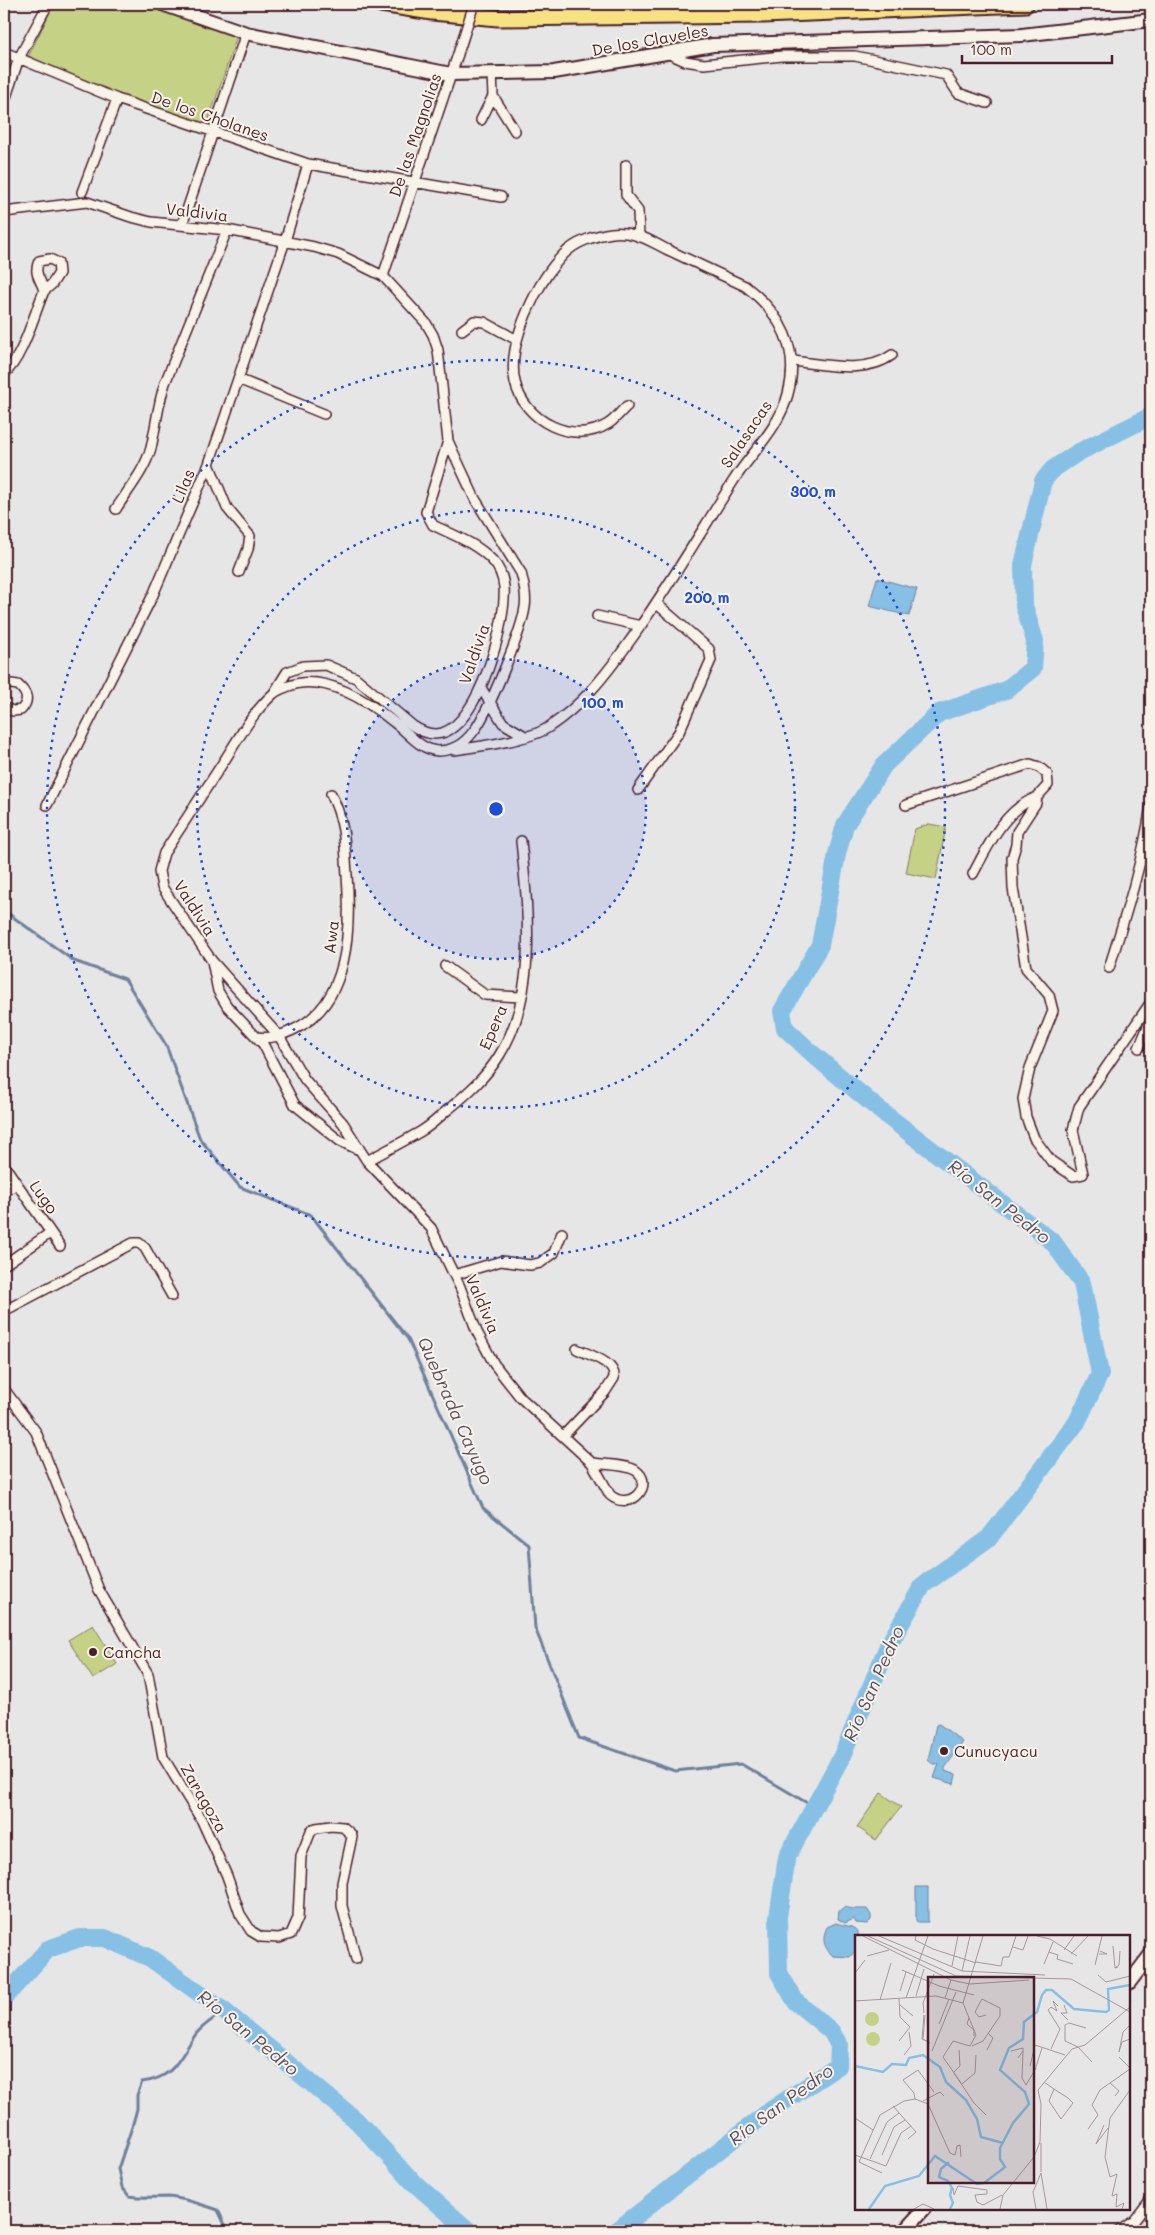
<svg xmlns="http://www.w3.org/2000/svg" width="1155" height="2235" viewBox="0 0 1155 2235" font-family="Mali,sans-serif">
	<rect width="100%" height="100%" fill="#e7e6e7"/>
	<filter id="ink" filterUnits="userSpaceOnUse"><feTurbulence type="fractalNoise" baseFrequency=".02" numOctaves="2"/><feDisplacementMap in="SourceGraphic" scale="10" xChannelSelector="R" yChannelSelector="G"/><feConvolveMatrix kernelMatrix="1 2 1 2 8 2 1 2 1" color-interpolation-filters="sRGB"/></filter>
	<g filter="url(#ink)">
		<path fill="#c5d285" stroke="#887858" d="M54,4H144L237,36L207,125L119,95L28,57Z
			M929,824L946,827L936,879L906,873L915,829Z
			M93,1625L117,1664L93,1679L68,1640Z
			M881,1793L901,1807L876,1840L857,1827Z"/>
		<path fill="#86c0e5" stroke="#6e809b" d="M877,578L917,589L909,616L869,606Z
			M939,1724L963,1742L945,1768V1771L956,1775L954,1784L934,1778L939,1764H933L928,1760L936,1725Z
			M916,1887H928V1922H916Z
			M844,1907L853,1909H867L871,1915V1920L867,1924L856,1923L854,1919L845,1923L838,1919L839,1911Z
			M836,1923C846,1927 856,1924 859,1936H856V1950L850,1957L833,1956C824,1947 821,1940 827,1927Z"/>
		<g fill="none" stroke-linecap="round" stroke-linejoin="round">
			<path stroke="#6e809b" stroke-width="3" d="M4,906L6,912L74,961L125,979L166,1045L200,1139L240,1187L311,1215L408,1339L483,1508L529,1545L535,1628L579,1738L675,1771L741,1764L814,1807
				M224,2011C215,2018 203,2025 196,2034C179,2058 175,2078 142,2082L137,2095V2109L132,2127L118,2169L122,2187L129,2196C143,2198 155,2197 168,2197C185,2198 202,2205 218,2210L228,2231"/>
			<path stroke="#86c0e5" stroke-width="18" d="M4,1998L48,1949L80,1938H105L150,1958L224,2011L357,2121L412,2181L469,2231
				M616,2231L768,2112L838,2066L839,2045L831,2031L796,2002L779,1973L778,1917L787,1857L842,1756L888,1646L923,1585L989,1538L1077,1422L1100,1374L1082,1283L1053,1242L882,1112L815,1056L785,1028L782,1011L820,945L837,854L845,825L884,765L939,713L1006,690L1033,668L1035,641L1024,606L1023,565L1043,481L1053,469L1077,453L1151,416"/>
			<g stroke="#4a1f2b" stroke-width="12">
				<path id="minor" d="M4,52L117,99L308,164L501,197
					M667,53L685,61L704,64L782,56H855L946,75L958,93L987,103
					M492,73L493,96L515,131
					M4,103L19,58L48,4
					M481,120L493,96
					M626,165V195L638,211L639,237
					M82,192L117,99
					M4,212L87,202L131,217L151,222L227,230L314,247L338,254L383,276L426,323L433,335L438,350L448,441L475,499L521,573C524,584 527,596 525,607C522,630 488,714 473,732C464,744 453,751 438,751C420,750 409,733 395,723C369,702 324,672 289,686C284,688 277,690 273,694C253,712 240,736 226,758C205,790 185,821 164,853L159,871L162,887L212,961L279,1036L305,1080L343,1123L367,1161L431,1228L460,1287L477,1332L494,1364L520,1397L592,1463L610,1495C631,1513 656,1483 635,1470C624,1464 605,1465 592,1463
					M182,225L246,33
					M383,276L458,54
					M462,330L474,321L484,322L517,340
					M792,361C823,364 865,375 892,355
					M4,374C23,358 34,314 44,291L52,284L59,273L58,263L50,259L39,261C33,274 41,279 44,291
					M238,379L324,414
					M209,464L227,508L250,536L248,549L239,572
					M116,509C128,490 145,470 151,448C156,426 158,404 165,383L227,230
					M597,616L641,626
					M4,683L18,685C27,693 30,700 21,710L13,711L4,708
					M481,688L503,723L525,736
					M274,693L287,672L303,666L326,665L356,678L413,726C422,732 431,736 442,733C479,723 507,622 504,587C503,578 499,567 492,560C476,543 453,535 433,525L426,512L448,441
					M454,750C477,747 531,740 549,727C582,705 604,677 627,645C665,593 697,538 732,483C750,454 779,429 788,394C800,350 781,313 745,286C719,274 692,261 666,249C656,244 645,237 635,235C628,233 619,232 612,233C596,235 575,242 564,254C538,280 506,344 515,382C524,421 573,446 608,424C615,420 621,411 627,406
					M638,790L679,732L711,660L709,649L657,604
					M47,805L153,595L209,464L285,241L308,164
					M906,805L1030,764L1039,767L1047,774L1048,785L1037,797
					M973,874C989,844 1004,810 1037,797L1036,803L1017,832L1016,845L1012,858L1013,888L1026,968L1049,995L1053,1011L1030,1068L1023,1099L1026,1117L1034,1138L1051,1161L1073,1176L1083,1174L1073,1130L1079,1107L1151,1002
					M212,961L218,991L227,1006L263,1044L295,1105L340,1141L357,1149
					M445,966L485,995L521,997
					M1109,968C1126,914 1143,861 1151,805
					M257,1037C271,1039 280,1036 293,1030C350,1004 351,928 347,875C345,844 345,822 331,794
					M1139,1048L1151,1019
					M367,1161C385,1151 405,1141 423,1130C433,1124 441,1115 450,1108C468,1093 486,1077 499,1056C538,995 528,910 521,841
					M4,1165L60,1246
					M4,1192L17,1184
					M4,1265L50,1233
					M454,1275L501,1261L530,1265L540,1263L554,1253L562,1233
					M4,1311L133,1243H139L145,1248L172,1296
					M4,1389L36,1432L99,1590L148,1674L163,1757L202,1821L227,1876L240,1914L251,1931L261,1937L279,1938L291,1934L298,1918L301,1856L311,1831L316,1828L331,1826L343,1827L351,1834L352,1837L342,1883V1906L356,1959
					M563,1436L605,1392L614,1378C616,1362 589,1355 577,1349
					M1119,2231L1134,2221L1151,2199"/>
			</g>
			<g stroke="#4a1f2b" stroke-width="16">
				<path id="secondary" d="M162,4L246,33L451,74L554,72L713,45L1022,35L1151,20
					M1129,1983L1151,1954
					M904,2231L924,2209"/>
			</g>
			<g stroke="#4a1f2b" stroke-width="19">
				<path id="trunk" d="M381,4L432,12L498,18L763,15L1026,4"/>
			</g>
			<use href="#minor" stroke="#f7f3e8" stroke-width="9"/>
			<use href="#secondary" stroke="#f7f3e8" stroke-width="12"/>
			<use href="#trunk" stroke="#f6e281" stroke-width="15"/>
			<g stroke="#4a1f2b" stroke-width="12" stroke-linecap="butt">
				<path id="minor-bridge" d="M458,54L474,4"/>
			</g>
			<use href="#minor-bridge" stroke="#f7f3e8" stroke-width="9"/>
		</g>
	</g>
	<circle cx="496" cy="809" r="150" fill="#1d4ed8" fill-opacity=".12"/>
	<g fill="none" stroke="#1d4ed8" stroke-width="2.5" stroke-dasharray="2.5 5">
		<circle cx="496" cy="809" r="150"/>
		<circle cx="496" cy="809" r="299"/>
		<circle cx="496" cy="809" r="449"/>
	</g>
	<g fill="#4a1f2b" stroke="#f7f3e8" stroke-width="2">
		<circle cx="93" cy="1652" r="5"/>
		<circle cx="944" cy="1751" r="5"/>
	</g>
	<g text-anchor="middle" stroke-width="4" stroke-linejoin="round" paint-order="stroke">
		<g font-size="16" fill="#4a1f2b" stroke="#f7f3e8">
			<text transform="translate(650 40) rotate(-10)" y="6">De los Claveles</text>
			<text transform="translate(210 116) rotate(19)" y="6">De los Cholanes</text>
			<text transform="translate(415 135) rotate(-71)" y="6">De las Magnolias</text>
			<text transform="translate(197 212) rotate(7)" y="6">Valdivia</text>
			<text transform="translate(746 434) rotate(-56)" y="6">Salasacas</text>
			<text transform="translate(183 486) rotate(-67)" y="6">Lilas</text>
			<text transform="translate(474 654) rotate(-71)" y="6">Valdivia</text>
			<text transform="translate(195 908) rotate(57)" y="6">Valdivia</text>
			<text transform="translate(331 937) rotate(-83)" y="6">Awa</text>
			<text transform="translate(493 1027) rotate(-67)" y="6">Epera</text>
			<text transform="translate(44 1197) rotate(55)" y="6">Lugo</text>
			<text transform="translate(483 1304) rotate(67)" y="6">Valdivia</text>
			<text transform="translate(204 1798) rotate(60)" y="6">Zaragoza</text>
		</g>
		<g font-size="16" fill="#4a1f2b" stroke="#f7f3e8" text-anchor="start">
			<text x="103" y="1658">Cancha</text>
			<text x="954" y="1757">Cunucyacu</text>
		</g>
		<g font-size="18" font-style="italic" fill="#5c4f63" stroke="#f7f3e8">
			<text transform="translate(999 1202) rotate(38)" y="6">Río San Pedro</text>
			<text transform="translate(455 1411) rotate(66)" y="6">Quebrada Cayugo</text>
			<text transform="translate(874 1684) rotate(-66)" y="6">Río San Pedro</text>
			<text transform="translate(248 2033) rotate(39)" y="6">Río San Pedro</text>
			<text transform="translate(781 2105) rotate(-36)" y="6">Río San Pedro</text>
		</g>
	</g>
	<g transform="translate(855 1935)">
		<rect width="275" height="275" fill="#e7e6e7"/>
		<path d="M10 84a7 7 0 1 1 14 0a7 7 0 1 1-14 0ZM11 104a7 7 0 1 1 14 0a7 7 0 1 1-14 0Z" fill="#c5d285"/>
		<path fill="none" stroke="#86c0e5" stroke-width="2.5" d="M0,131L28,137L37,129L51,130L54,123L68,120L85,132L91,147L111,165L122,184L126,202L148,208M94,227L86,234L84,242L93,246L97,253L95,260L98,268L95,274M14,274L30,251L64,241L80,221L122,249L129,248L150,232L145,224V213L158,188L174,169L170,157L145,135L154,113L168,104L169,87L182,77L187,60L191,55H197L219,74L251,77L254,75L253,54L275,50"/>
		<path fill="none" stroke="#a8969c" stroke-width="1" d="M8,1L96,45L115,49L174,45M13,1L101,41L216,44L275,77M24,1L107,36L190,40M61,1L60,5L78,14L121,28M182,1L195,4L222,21M258,11L260,33M158,12L168,15L173,1M209,15L219,1M194,17L203,20L202,24L218,29M216,19L233,1M244,19H252L245,16M12,21L34,15M121,27L146,31L148,22H154L161,1M189,29L198,7M240,30L247,1M97,31L103,1M263,32L260,33L264,30L265,16M47,35L84,51L119,60M107,36L115,1M0,38L10,25M243,40L251,47L275,41M45,56L51,37M61,61L69,34M51,63L73,1M90,63L96,45M25,65L36,28M0,66L81,61L108,68L121,100L115,111L98,106L88,122L106,148M108,68L128,1M45,70L58,81M209,70L212,78H206L213,85M69,78L68,68L79,39M69,80L67,104L75,108L68,104L70,80M114,83L112,89L119,95V101M214,88L210,90V106L223,112L237,127M214,88L231,93M84,89L94,64M275,90L268,97L264,117L267,107L275,104M44,106L55,92L45,82L44,64M117,111L128,106L145,81V73L127,64L120,77L124,82L131,80M196,114L205,94L193,75L196,72L202,76L198,66L203,71M132,115L138,103L133,98M77,116L101,57M156,116L168,113V116M49,120L56,111L54,97M264,122L275,133M163,123L168,116L167,143L171,150L181,133M175,131L180,110L210,120M180,135L187,113M98,138L105,131L104,115M99,138L119,168L131,180M189,147L199,154L213,163L218,168L206,184L194,166L199,154M255,148L264,156L260,161M107,149L120,138L121,120M60,164L59,158L48,145L63,135L79,157M68,166L85,157L89,161M38,171L61,197L53,204M0,183L18,195M249,190L241,209L253,193M233,194L243,180L237,170L245,155L275,134M186,208V237M0,220L31,231L46,198L56,191M27,220L39,192L50,185M15,224L32,187L44,178M27,238L4,227L25,180L49,166L60,164L73,169L95,218L100,220L102,211L105,210L106,222M186,238L192,274M98,253L99,260L103,251L132,255V259L120,260L122,267L128,270L147,260M59,274L68,269L79,274M145,274L148,260L179,222L185,207L186,169L183,155L217,114L230,110L275,72M181,274L178,257L186,238M267,274L269,268L261,272L262,259L257,261L262,239L255,242L250,222L255,183L275,155"/>
		<path fill="#4a1f2b" fill-opacity="0.15" stroke="#4a1f2b" stroke-width="2.5" d="M73,42H179V248H73Z"/>
		<rect width="275" height="275" fill="none" stroke="#4a1f2b" stroke-width="2.5"/>
	</g>
	<circle cx="496" cy="809" r="8" fill="#1d4ed8" stroke="#f7f3e8" stroke-width="2.5"/>
	<g font-size="15" text-anchor="middle" font-weight="bold" fill="#1d4ed8" stroke="#f7f3e8" stroke-width="4" stroke-linejoin="round" paint-order="stroke">
		<text x="813" y="497">300 m</text>
		<text x="707" y="603">200 m</text>
		<text x="602" y="708">100 m</text>
	</g>
	<rect width="1155" height="2235" fill="none" stroke="#f7f3e8" stroke-width="20"/>
	<rect x="10" y="10" width="1135" height="2215" fill="none" stroke="#4a1f2b" stroke-width="2" filter="url(#ink)"/>
	<path d="M962 55v8h150v-8" fill="none" stroke="#4a1f2b" stroke-width="2.5"/>
	<text x="970" y="55" font-size="15" fill="#4a1f2b" stroke="#f7f3e8" stroke-width="4" paint-order="stroke">100 m</text>
</svg>
